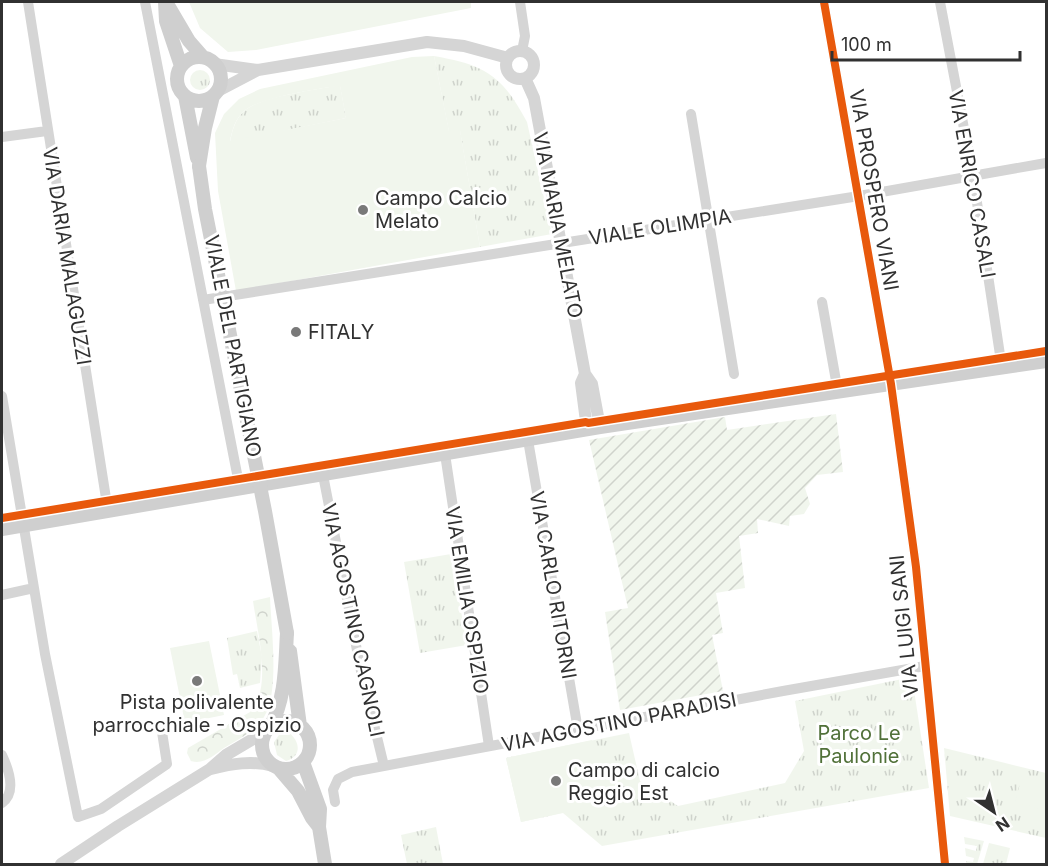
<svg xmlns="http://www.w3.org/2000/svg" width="1048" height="866" viewBox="0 0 1048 866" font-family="Inter,sans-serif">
	<defs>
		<pattern id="grass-tufts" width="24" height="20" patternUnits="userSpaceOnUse" patternTransform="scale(1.5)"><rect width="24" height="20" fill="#f1f6ed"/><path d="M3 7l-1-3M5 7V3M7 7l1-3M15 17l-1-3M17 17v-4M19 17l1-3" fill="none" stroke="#cfd3cc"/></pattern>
		<pattern id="forest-crowns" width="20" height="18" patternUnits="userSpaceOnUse" patternTransform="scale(1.5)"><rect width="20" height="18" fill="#f1f6ed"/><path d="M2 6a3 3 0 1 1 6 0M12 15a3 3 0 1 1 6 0" fill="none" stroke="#cfd3cc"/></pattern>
		<pattern id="garden-furrows" width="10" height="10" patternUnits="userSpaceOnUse" patternTransform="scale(1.5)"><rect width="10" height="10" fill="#f1f6ed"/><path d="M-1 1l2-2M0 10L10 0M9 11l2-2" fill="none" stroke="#cfd3cc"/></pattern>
	</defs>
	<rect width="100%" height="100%" fill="#fff"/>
	<path fill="url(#grass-tufts)" d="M434,56C485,65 502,75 527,122L552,234L480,247L460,131L449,132Z
		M190 80a10 10 0 1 1 20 0a10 10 0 1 1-20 0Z
		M340,85L346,118L230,142C232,131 235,120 243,112C259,96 317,90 340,85Z
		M451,554L467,645L420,653L404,562Z
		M257,631L262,657L260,683L240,688L237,674L233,675L227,638Z
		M912,677L929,788L602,846L563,813L521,822L506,758L629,733L640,781L678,806L785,783L804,751L795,701Z
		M287,731C300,740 303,756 286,761L277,755L274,742L281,732Z
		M944,748L1046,773V838L950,816Z
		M436,827L443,864H407L401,835Z
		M964,837L984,841L977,864H967L966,861L973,862L974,858L966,856L965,848L976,851L977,846L965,844Z
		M989,843L1010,848L1006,864H983Z"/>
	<path fill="url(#forest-crowns)" d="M270,597C271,626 280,693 264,717C254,732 239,739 224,748C214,755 204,765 191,761L187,753L188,748L250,712C273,689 257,630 253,601Z"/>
	<path fill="url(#garden-furrows)" d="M836,414L843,472L817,475L805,488L810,504L804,514L790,516L789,526L757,519L758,533L739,536L745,588L716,593L723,633L712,635L723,691L620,710L605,612L628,608L589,440L725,417L727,430Z"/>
	<path fill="#f1f6ed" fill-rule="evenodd" d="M189,2H471V8L256,50L228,52L200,28Z
		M434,56L449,131L460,130L480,247L236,291L218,191L215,133L224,114L239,99L260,89L412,57ZM340,86L346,118L230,141C232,131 235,119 244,111C259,98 319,88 340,86Z
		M209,641L224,715L185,723L170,648Z
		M592,740L606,803L521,822L506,758Z
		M1022,776L1046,783V802L1044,810L1015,802Z"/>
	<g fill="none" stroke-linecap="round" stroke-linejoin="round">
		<path stroke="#d5d5d5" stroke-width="10" d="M28,2L108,511
			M145,2L240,489
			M520,2L525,36L522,51
			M824,2L891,384L916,567L945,864
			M940,2L973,176L1002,368
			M691,114L734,374
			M2,137L47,131
			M203,300L859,196L1046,163
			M822,302L838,392
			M2,396L45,654L78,817L101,809L167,764L162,732
			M528,440L578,730
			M445,454L489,746
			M323,475L361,671L384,766
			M2,595L34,588
			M2,755C9,770 17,792 2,803
			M335,802L333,790L338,779L352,772L783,691L925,666"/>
		<path stroke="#d5d5d5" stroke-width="12" d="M506 65a14 14 0 1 1 28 0a14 14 0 1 1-28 0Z
			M214,64L258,70L427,42L464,46L508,58
			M525,78L534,98L585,374L592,384L600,427
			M216,92L258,70
			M585,374L581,383L587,429
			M211,769C231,764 252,760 273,766
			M61,864L118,826L210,769L226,755L265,732"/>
		<path stroke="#cfcfcf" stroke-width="14" d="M165,2L166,21L181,66
			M166,2L189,41L203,57
			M177 79a22 22 0 1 1 44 0a22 22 0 1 1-44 0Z
			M185,96L197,158
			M199,166L205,128L213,96
			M2,529L600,427L1046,361
			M290,651L300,726
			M262 745a24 24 0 1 1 48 0a24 24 0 1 1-48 0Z
			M270,727C286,698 285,665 287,633
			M303,762L320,809L319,827L325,864
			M280,770L298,791L312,818L319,827"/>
		<path stroke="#cfcfcf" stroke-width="14" d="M199,166L205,209L265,511L287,633"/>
		<g stroke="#fff" stroke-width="11">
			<path id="cycleway" d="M824,2L891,384L916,567L945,864
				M2,518L586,422L588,423L1046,351"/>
		</g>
		<use href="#cycleway" stroke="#e8590c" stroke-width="8"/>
	</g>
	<g fill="#797979" stroke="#fff" stroke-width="2">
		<circle cx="363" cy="210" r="6"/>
		<circle cx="296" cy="332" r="6"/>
		<circle cx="197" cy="681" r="6"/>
		<circle cx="556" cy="781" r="6"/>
	</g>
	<g text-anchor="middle" stroke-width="6" stroke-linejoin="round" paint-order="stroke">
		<g font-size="20" fill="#313131" stroke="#fff">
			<text transform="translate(972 184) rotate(80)" y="7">VIA ENRICO CASALI</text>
			<text transform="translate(874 190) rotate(80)" y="7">VIA PROSPERO VIANI</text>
			<text transform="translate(558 225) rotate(79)" y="7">VIA MARIA MELATO</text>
			<text transform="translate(660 227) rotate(-9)" y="7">VIALE OLIMPIA</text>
			<text transform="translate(67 256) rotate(81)" y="7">VIA DARIA MALAGUZZI</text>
			<text transform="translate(233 346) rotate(79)" y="7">VIALE DEL PARTIGIANO</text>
			<text transform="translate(553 585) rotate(80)" y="7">VIA CARLO RITORNI</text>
			<text transform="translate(467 600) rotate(81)" y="7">VIA EMILIA OSPIZIO</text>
			<text transform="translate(353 620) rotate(78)" y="7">VIA AGOSTINO CAGNOLI</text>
			<text transform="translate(904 626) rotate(-96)" y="7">VIA LUIGI SANI</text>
			<text transform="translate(619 722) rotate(-11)" y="7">VIA AGOSTINO PARADISI</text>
		</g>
		<g font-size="20" fill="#313131" stroke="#fff" text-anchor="start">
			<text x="375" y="205">Campo Calcio<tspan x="375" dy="23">Melato</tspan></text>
			<text x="308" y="339">FITALY</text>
			<text x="197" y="709" text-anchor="middle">Pista polivalente<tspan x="197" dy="23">parrocchiale - Ospizio</tspan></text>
			<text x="568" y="777">Campo di calcio<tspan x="568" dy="23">Reggio Est</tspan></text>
		</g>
		<g font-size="20" fill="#517139" stroke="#fff">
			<text x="859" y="740">Parco Le<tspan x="859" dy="23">Paulonie</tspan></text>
		</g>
	</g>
	<rect width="1048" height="866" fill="none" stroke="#313131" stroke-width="6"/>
	<g transform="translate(994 812) rotate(145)" stroke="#ffffff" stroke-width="4.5" paint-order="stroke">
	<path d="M0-4.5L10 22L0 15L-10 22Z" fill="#313131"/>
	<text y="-9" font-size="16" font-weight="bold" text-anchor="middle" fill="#313131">N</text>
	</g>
	<path d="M832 51v9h188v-9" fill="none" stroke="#313131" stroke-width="3"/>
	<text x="841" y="51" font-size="18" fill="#313131" stroke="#ffffff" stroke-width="4.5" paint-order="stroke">100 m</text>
</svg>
